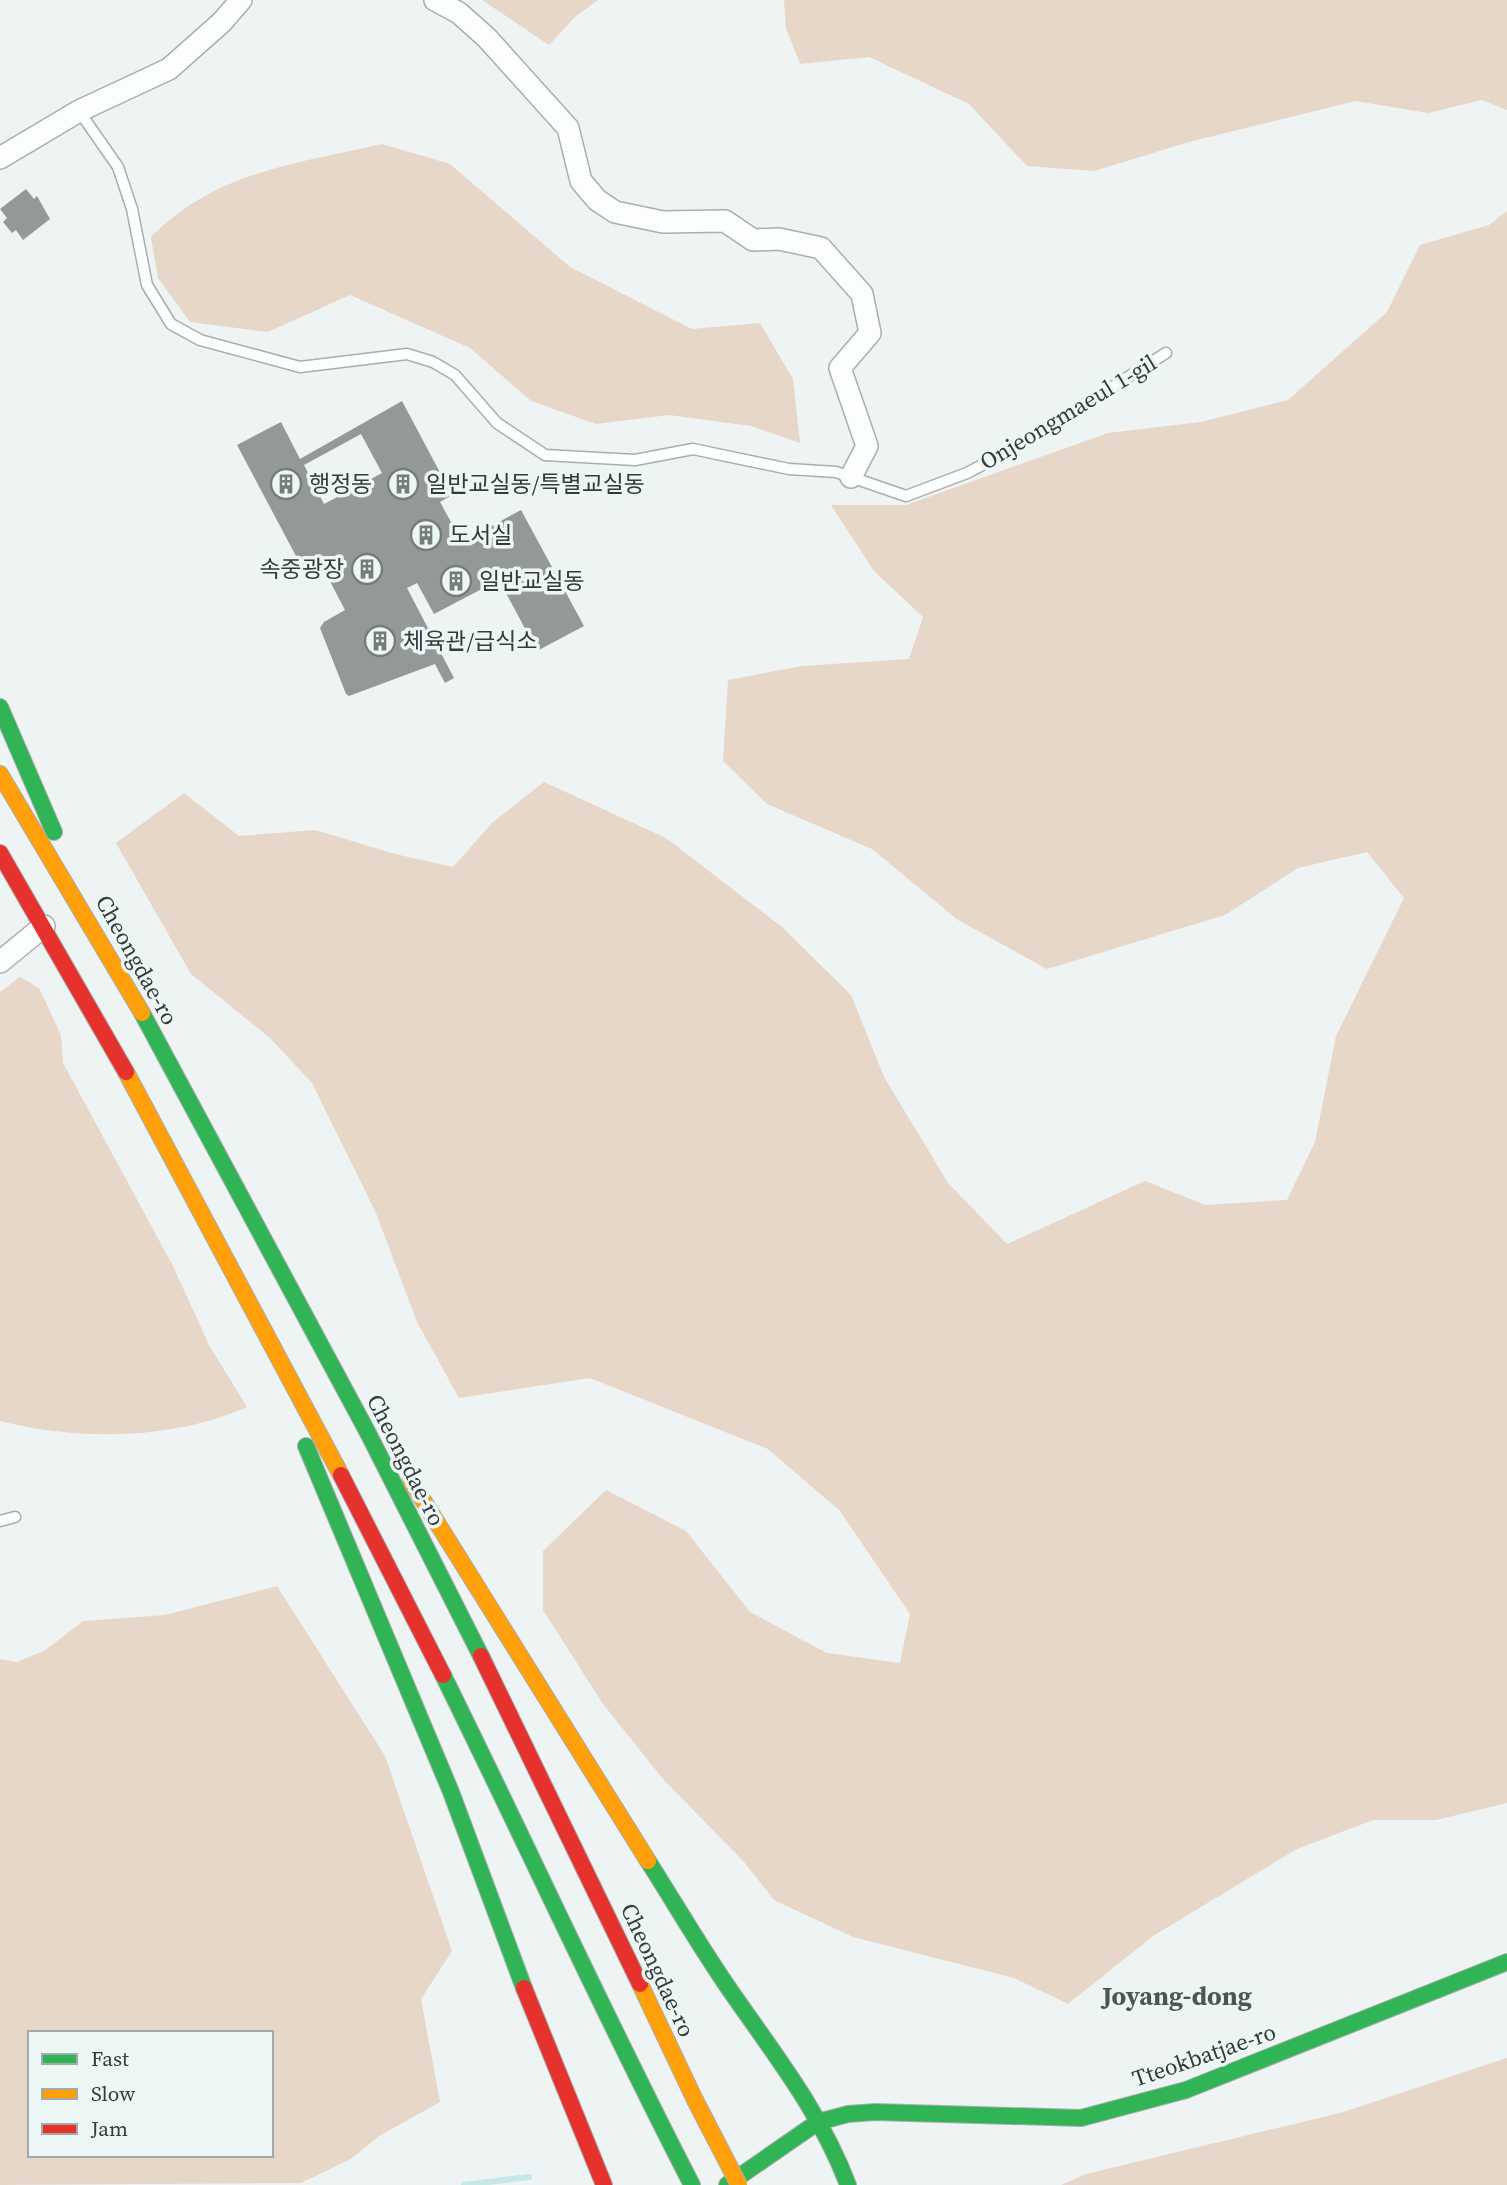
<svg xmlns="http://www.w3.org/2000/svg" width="1507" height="2185" viewBox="0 0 1507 2185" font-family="'Source Serif 4','Noto Sans KR',serif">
	<rect width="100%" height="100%" fill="#eef3f3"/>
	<path fill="#e7d7c9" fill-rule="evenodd" d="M482,0H598L576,16L549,45Z
		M784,0H1507V110L1482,100L1428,113L1356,101L1189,142L1094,171L1027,166L969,104L869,57L800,64L786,28Z
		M382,144L450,164L570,267L692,329L760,323L793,379L800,443L751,426L669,415L596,424L531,401L470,348L350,295L268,332L190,322L158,278L151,237C217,171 295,164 382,144Z
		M1507,211V1803L1436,1820H1373L1297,1849L1153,1936L1068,2004L1014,1978L853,1937L774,1900L744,1862L663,1779L603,1704L543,1610V1551L606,1490L686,1531L750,1612L827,1653L900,1663L910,1614L840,1511L768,1449L590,1378L459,1398L417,1322L376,1213L312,1083L270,1038L191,974L116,843L184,793L239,836L315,830L395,854L453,867L493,822L544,782L666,838L782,927L851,995L884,1077L948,1183L1007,1244L1145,1181L1205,1205L1287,1200L1315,1142L1336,1036L1404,898L1367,852L1298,868L1225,915L1047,969L958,920L872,849L767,804L723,761L728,680L802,666L909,659L923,617L874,571L831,505H906L1108,433L1201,422L1288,400L1387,312L1420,245L1489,225Z
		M20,977L39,988L61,1035L63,1063L173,1266L209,1345L247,1407C172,1440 79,1441 0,1421V992Z
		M277,1586L385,1756L452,1951L421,1999L440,2102L379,2136L351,2159L301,2183L0,2185V1659L17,1662L44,1651L83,1621L165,1615ZM30,2033H271V2155H30Z
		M1507,2058V2185H1061L1086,2174L1340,2113Z"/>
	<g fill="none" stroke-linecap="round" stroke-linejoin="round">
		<path stroke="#c3e8e5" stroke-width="6" d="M464,2185L529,2177"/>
	</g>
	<path fill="#949898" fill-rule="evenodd" d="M26,189L34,199L37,196L50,219L23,240L16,230L12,233L3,222L7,218L0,209Z
		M402,401L452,495L440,502L462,542L493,525L496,531L503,528L499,522L521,510L584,626L537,651L499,580L434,614L417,583L407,588L454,678L445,683L435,664L349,696L346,694L320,628L324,622L345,610L321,564L305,573L237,445L281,422L300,459ZM361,434L382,473L324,504L304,465Z"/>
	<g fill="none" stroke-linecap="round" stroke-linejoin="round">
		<g stroke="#aaaeae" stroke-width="13">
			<path id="lane" d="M79,111L118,167L132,209L147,285L171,324L200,340L300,367L407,354L433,362L455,375L497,423L545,455L635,460L693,449L789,469L836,472L906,496L967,473L1022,444L1166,353
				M0,1521L15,1517"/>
		</g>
		<g stroke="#aaaeae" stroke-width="24">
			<path id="street" d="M435,0L459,13L487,38L568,128L581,181L597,200L615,212L663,222L725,221L753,240L779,239L821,248L862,294L870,333L840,368L867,446L851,477
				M0,158L79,111L169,69L222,22L241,0
				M0,962L44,926"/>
		</g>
		<g stroke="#aaaeae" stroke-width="18">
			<path id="fast" d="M0,707L54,832
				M142,1013L368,1433L481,1656
				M306,1446L451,1792L524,1988
				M443,1675C527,1845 605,2017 692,2185
				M648,1861C676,1905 702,1950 732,1993C775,2055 821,2113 848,2185
				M727,2185L818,2122L848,2114L875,2112L1081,2118L1186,2090L1507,1962"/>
		</g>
		<g stroke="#aaaeae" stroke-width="18">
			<path id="slow" d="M0,774L142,1013
				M126,1072L341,1475
				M411,1481L648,1861
				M640,1984L695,2100"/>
		</g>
		<g stroke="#aaaeae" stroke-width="18">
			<path id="jam" d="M0,853L126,1072
				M341,1475L443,1675
				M481,1656L640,1984
				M524,1988L604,2185"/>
		</g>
		<use href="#lane" stroke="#fcfdfd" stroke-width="10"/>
		<use href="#street" stroke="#fcfdfd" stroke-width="21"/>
		<use href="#fast" stroke="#30b455" stroke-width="16"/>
		<use href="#slow" stroke="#ff9f0a" stroke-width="16"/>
		<use href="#jam" stroke="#e5322d" stroke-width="16"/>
		<g stroke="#aaaeae" stroke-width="18" stroke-linecap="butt">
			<path id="slow-bridge" d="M695,2100L739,2185"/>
		</g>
		<use href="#slow-bridge" stroke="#ff9f0a" stroke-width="16"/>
	</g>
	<defs>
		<g id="building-ring" transform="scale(1.575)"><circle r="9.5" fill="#ebf6f5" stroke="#767b7b" stroke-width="1.5"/><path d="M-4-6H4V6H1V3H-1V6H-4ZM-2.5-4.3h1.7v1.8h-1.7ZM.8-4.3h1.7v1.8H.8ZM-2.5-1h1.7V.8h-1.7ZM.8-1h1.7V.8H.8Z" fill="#767b7b"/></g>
	</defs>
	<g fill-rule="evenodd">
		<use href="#building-ring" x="286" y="484"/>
		<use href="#building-ring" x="403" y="484"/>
		<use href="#building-ring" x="426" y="535"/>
		<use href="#building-ring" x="367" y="569"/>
		<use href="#building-ring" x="456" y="581"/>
		<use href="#building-ring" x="380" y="641"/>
	</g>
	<g text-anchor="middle" stroke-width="7" stroke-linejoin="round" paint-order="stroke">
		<g font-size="23" fill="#363a3a" stroke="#ebf6f5">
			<text transform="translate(1068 412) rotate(-31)" y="8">Onjeongmaeul 1-gil</text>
			<text transform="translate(137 960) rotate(61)" y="8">Cheongdae-ro</text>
			<text transform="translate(406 1460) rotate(63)" y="8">Cheongdae-ro</text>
			<text transform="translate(658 1970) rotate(65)" y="8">Cheongdae-ro</text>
			<text transform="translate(1204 2055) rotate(-19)" y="8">Tteokbatjae-ro</text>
		</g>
		<g font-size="23" fill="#363a3a" stroke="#ebf6f5" text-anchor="start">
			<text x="309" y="492">행정동</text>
			<text x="426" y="492">일반교실동/특별교실동</text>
			<text x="449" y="543">도서실</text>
			<text x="344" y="577" text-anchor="end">속중광장</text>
			<text x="479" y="589">일반교실동</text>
			<text x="403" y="649">체육관/급식소</text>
		</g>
		<g font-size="26" font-weight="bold" fill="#4c5554" stroke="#ebf6f5">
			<text x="1177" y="2005">Joyang-dong</text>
		</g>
	</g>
	<rect x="28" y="2031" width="245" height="126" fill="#ebf6f5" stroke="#a3abaa" stroke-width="2"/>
	<rect x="42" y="2054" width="35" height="10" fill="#30b455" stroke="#a3abaa" stroke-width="2"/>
	<text x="91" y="2066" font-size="21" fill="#363a3a">Fast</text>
	<rect x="42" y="2089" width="35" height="10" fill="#ff9f0a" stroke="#a3abaa" stroke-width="2"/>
	<text x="91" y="2101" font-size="21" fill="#363a3a">Slow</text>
	<rect x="42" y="2124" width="35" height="10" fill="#e5322d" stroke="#a3abaa" stroke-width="2"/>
	<text x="91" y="2136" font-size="21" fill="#363a3a">Jam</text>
</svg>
